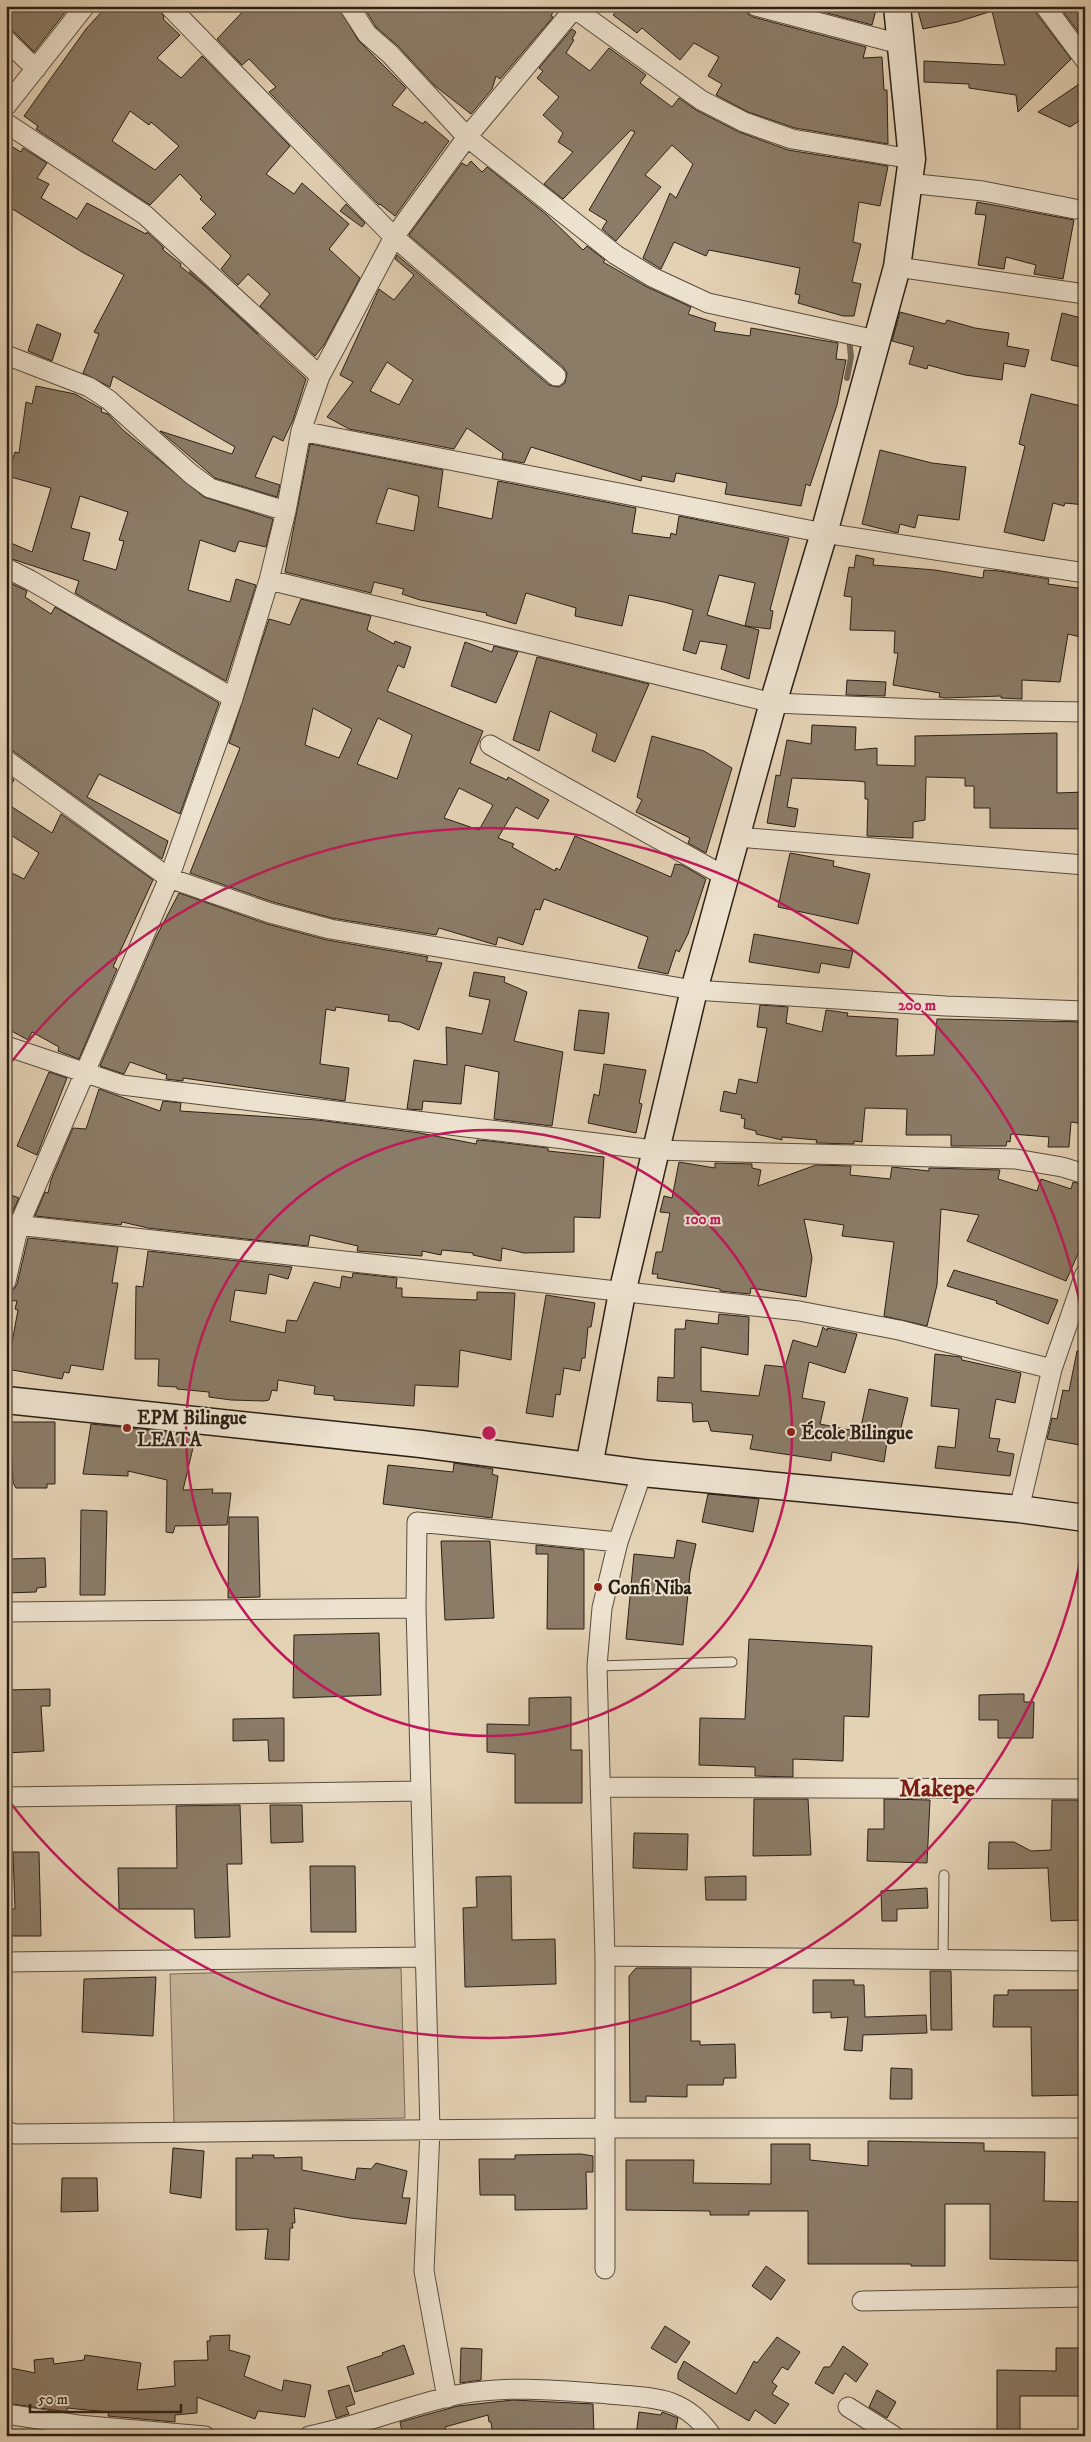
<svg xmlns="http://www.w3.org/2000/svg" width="1091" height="2442" viewBox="0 0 1091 2442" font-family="'IM FELL DW Pica',serif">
	<rect width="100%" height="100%" fill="#e4d2b5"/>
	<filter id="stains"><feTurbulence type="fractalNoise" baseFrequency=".004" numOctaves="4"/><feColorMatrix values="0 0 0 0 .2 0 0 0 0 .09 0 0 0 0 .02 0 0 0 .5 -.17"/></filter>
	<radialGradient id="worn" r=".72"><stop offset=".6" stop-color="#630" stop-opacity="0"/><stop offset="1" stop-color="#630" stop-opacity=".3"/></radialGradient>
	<path fill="#c5b49a" stroke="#786a58" d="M401,1968L405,2118L174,2123L170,1974Z"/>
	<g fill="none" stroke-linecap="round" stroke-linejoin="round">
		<path stroke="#746655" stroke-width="6" d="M192,272L216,296L258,331
			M847,378L851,357L849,338"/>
	</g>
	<path fill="#8b7c68" stroke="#2b1f15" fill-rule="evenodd" d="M6,6H70L34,52L14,32L6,29Z
		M107,6H158L164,17L163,19L180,35L157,58L181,78L202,56L290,146L266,174L294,194L302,183L349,224L329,249L360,278L324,345L315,356L260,306L270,294L248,274L238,285L221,269L231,256L202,228L216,214L200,199L202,197L180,174L150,205L36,129L38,126L24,116L86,29ZM130,111L149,125L151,122L179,146L155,170L112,141Z
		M248,6H338L358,40L406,88L392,105L423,124L425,121L449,141L395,216L380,204L379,205L269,92L276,87L249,59L242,65L217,39Z
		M363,6H556L551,16L553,17L500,79L496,76L492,89L471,114L435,86L398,46L376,27Z
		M621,6H745L748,14L753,17L866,47L863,58L882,57L884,90H887L888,144L795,128L748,112L716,95L722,84L708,76L719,57L694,43L680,60L642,28L637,33L613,15Z
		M801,6H877L872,25Z
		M938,6H1034L1036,13L1071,59L1018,112L1016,95L969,88V84L924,82V61L1005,65L992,11L957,22L923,29L918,11Z
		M1059,6H1085V41Z
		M572,29L576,32L572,39L574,40L566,53L590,71L609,48L646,75L640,83L672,107L679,98L696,110L739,132L788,150L888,166L880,206L859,202L853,242L861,244L852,282L861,284L854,316H843L798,303L800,295L795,294L800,268L709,250L706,256L674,242L661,269L643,258L670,193L676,198L693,164L672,145L645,175L661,187L616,241L602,229L607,221L589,210L635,132L631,130L563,199L544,184L573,152L558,142L563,133L543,115L559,97L537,78L543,71L539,68Z
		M1085,80V117L1070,127L1038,112Z
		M6,143L21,152L23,148L47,163L37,178L49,184L41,198L77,219L87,203L146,234L147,232L164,248L162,249L181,264L180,266L206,287L306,379L293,420L283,441L273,436L255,477L280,485L277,497L215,478L160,431L232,454L235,447L113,376L110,387L83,373L99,334L94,332L124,275L82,252L6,205Z
		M471,161L482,172L487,167L547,215L583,250L587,246L605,260L603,262L647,287L691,307L688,314L716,323L714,331L750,336L751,328L838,343L836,359L846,360L837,405L810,486L806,484L801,506L725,494L727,483L676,473L674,482L642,476L641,481L531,447L524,463L502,459L503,453L467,428L454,449L349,429L327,417L353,382L340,375L379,289L394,300L414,275L395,259L397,255L549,385L559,387L565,383L567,373L563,367L409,235L462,163L467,166ZM387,362L413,380L399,405L370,391Z
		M977,202L1074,220L1063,279L1034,274L1036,265L1006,257L1004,269L978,265L986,215L975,214Z
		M346,204L365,223L362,227L340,211Z
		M900,312L945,324L947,320L975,328L1009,333L1007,346L1029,350L1025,367L1004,363L1002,380L965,375L928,365L927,369L909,364L914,347L892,341Z
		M1062,313L1085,319V368L1051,360Z
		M37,324L61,334L52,361L28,351Z
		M36,386L75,394L102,409L101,412L108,414L123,430L204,497L273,519L266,547L239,541L235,552L200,540L188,590L230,602L236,579L256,585L226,681L75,593L79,581L6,557V541L32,552L51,488L7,476L15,452L19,453L26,402L32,404ZM80,496L128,512L119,540L124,541L116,570L83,560L90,533L71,528Z
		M1031,394L1085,407V505L1065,503L1064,506L1053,503L1044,541L1004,532L1025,446L1019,444Z
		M310,444L443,470L438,507L492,519L498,481L636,508L632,533L670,538L671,533L676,535L679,516L789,538L770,610L773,611L770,629L745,626L755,583L719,575L707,615L759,630L749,679L721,669L727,645L700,641L696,654L683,650L693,610L664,602L629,595L622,626L575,616L576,608L526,593L516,624L486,615L487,613L420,600L402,594L404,589L374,582L371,593L285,572ZM388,488L418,496L419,499L414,531L376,523Z
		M880,450L932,463L966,467L959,520L918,515L915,528L900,524L898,533L862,524Z
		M856,555L874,559L873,565L935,570L983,578L984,570L999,571L1049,579L1048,584L1085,589V638L1068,634L1060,682L1022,680V699L1001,698V696L945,698L939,697L940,693L893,685L898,653H894L895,631L850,630L852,597L844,596L849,567L854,568Z
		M6,581L27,591L25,597L51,614L55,607L219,703L180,814L99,774L87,797L168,841L162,859L13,751L6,749Z
		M301,599L371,616L367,630L394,644L395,641L411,647L404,668L398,665L387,691L483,731L470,763L507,780L508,777L549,800L538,819L516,807L498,838L514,844L512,847L555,871L556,868L560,870L575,836L671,877L675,864L682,865L706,879L688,934L679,952L676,950L668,974L638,968L648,937L544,899L540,910L535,909L523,945L498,937L496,945L439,928L436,935L332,918L273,902L190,873L240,748L229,743L269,619L290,625ZM313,708L352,729L339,758L305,745ZM378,718L412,735L397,779L357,764ZM459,788L493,805L479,830L444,818Z
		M465,642L492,652L494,646L518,652L496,703L451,686Z
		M537,657L649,684L615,762L592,751L597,734L550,711L539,751L513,740Z
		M847,680L886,682L885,696L846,695Z
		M812,725L856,727L855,750L877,748V765L915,766V736L1057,733V793L1085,792V829L990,828V808H974V786H965V778L926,777L925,820L913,822V838L867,836L868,799H865V782L857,781L792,778L787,807L798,809L795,827L767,823L776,775L780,776L787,740L811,744Z
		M652,736L704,751L732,768L706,853L688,843L690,838L636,812L642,800L637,797Z
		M6,774L14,780L6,793Z
		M6,803L52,833L61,814L153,880L113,967L117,969L79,1059L58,1051L59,1047L32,1032L28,1040L6,1028V870L24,879L39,853L6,832Z
		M790,853L834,861L833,866L870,874L858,924L778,907Z
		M179,893L267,924L327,940L428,957L426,961L442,963L419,1030L400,1022L388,1021L389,1015L336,1007L335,1011L326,1009L320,1064L349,1068L345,1101L183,1078V1081L166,1079L167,1075L130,1062L124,1074L100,1066L156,937Z
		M754,934L853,951L849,968L821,963L819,973L749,962Z
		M474,972L505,977L504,982L527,992L514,1041L563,1052L552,1126L494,1119L499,1072L465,1065L461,1104L423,1101L422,1110L407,1109L414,1060L447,1065L446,1027L482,1034L490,1000L469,996Z
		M760,1005L788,1007L786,1023L822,1032L826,1010L848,1013L847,1016L898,1019L896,1056L934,1055L937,1019L1085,1022V1124L1071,1122L1069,1147H1048L1049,1137L1011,1134L1010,1142L1007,1141L1006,1146H951V1135H906L907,1109L865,1108L862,1142L854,1141V1144L816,1143L817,1140L782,1137V1140L756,1134V1131L744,1128L745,1119L741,1118L742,1115L720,1111L724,1091L736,1094L739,1079L757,1083L767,1028L757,1027Z
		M579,1010L609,1013L604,1054L574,1050Z
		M604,1064L646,1070L639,1103L642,1104L636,1133L588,1123L594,1094L599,1096Z
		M49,1072L67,1078L37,1155L17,1146Z
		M99,1089L160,1111L163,1101L181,1103L180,1111L317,1120L420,1133L476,1144L477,1140L489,1141L548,1148V1151L604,1157L600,1218L574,1217V1252L524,1253L502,1248L501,1261L473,1255V1253L442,1250L441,1255L422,1251V1256L357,1251L358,1246L310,1235L308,1246L148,1228L122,1222L121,1225L35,1216L45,1192L48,1193L51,1180L73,1128L86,1129Z
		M679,1162L715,1168V1163L752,1164V1168L761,1170L758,1186L816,1165L851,1166L850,1175L890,1179L892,1167L929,1171V1168L1000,1170L998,1179L1037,1191L1041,1179L1071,1189L1073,1182L1085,1185V1238L1066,1281L967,1241L979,1215L941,1209L937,1285L927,1326L884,1316L894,1242L842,1236L844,1225L804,1219L812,1258L806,1297L751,1288L750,1294L720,1291V1289L657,1278L658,1274H652L656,1252H662L670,1213L660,1212L664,1196L672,1198Z
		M6,1193L19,1198L12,1213H6Z
		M28,1238L118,1247L112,1283H118L103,1370L71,1365L69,1373L64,1372L62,1379L7,1369L18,1310L15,1309L17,1301L6,1300V1292L14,1289L17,1284Z
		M148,1251L292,1267L288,1279L269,1274L266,1294L235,1290L230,1321L285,1333L287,1320L297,1321L314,1282L340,1288L342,1276L352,1278L353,1273L397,1278L396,1288H402V1297L477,1300V1292L515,1293L511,1360L460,1350L458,1387L415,1385L414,1406L334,1400V1396L314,1394L315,1386L278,1380L277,1391L272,1390L269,1400L264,1401L231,1400L209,1397V1392L177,1389V1387L158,1386L159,1359H135L136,1286L143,1287Z
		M954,1270L1058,1300L1048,1324L996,1303L997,1301L947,1286Z
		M546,1295L595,1303L591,1327H588L585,1358H582L580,1371L564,1368L560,1395L556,1394L553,1417L526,1413Z
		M719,1314L749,1317L748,1355L701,1347V1391L759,1396L765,1365L785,1367L793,1340L817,1347L823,1327L827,1331V1328L857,1334L845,1373L809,1362L802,1398L825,1402L820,1424L860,1432L869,1389L908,1398L900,1432L889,1429L884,1462L832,1452L831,1461L750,1449L753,1435L711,1431L708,1421L693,1422L692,1403L657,1401L658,1377L674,1378L675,1329H685L686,1320L718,1324Z
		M1077,1351L1085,1352V1446L1047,1439L1052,1418L1057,1419L1063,1390L1069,1391Z
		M935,1354L961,1357L962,1360L1021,1373L1015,1403L996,1399L989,1438L1000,1439L997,1451L1014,1454L1010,1476L935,1468L938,1446L955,1448L959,1409L931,1406Z
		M6,1422H55V1484H47V1488H16L13,1483L12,1461H6Z
		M91,1424L196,1435L183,1490L213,1489L212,1493H231L227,1525L175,1526L173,1533L166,1532L167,1480L128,1471V1476L83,1474Z
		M454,1463L493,1469L492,1474L498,1476L492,1518L383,1504L388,1465L453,1472Z
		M708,1494L759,1499L753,1532L702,1522Z
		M81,1510L107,1511L105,1595H80Z
		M229,1517H258L260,1597L228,1598Z
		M677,1540L696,1544L690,1572L683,1645L626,1639L634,1554L674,1558Z
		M441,1541H490L494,1618L445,1620Z
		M536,1545L584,1550V1629H547L548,1554H536Z
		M45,1558L46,1587L37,1588L36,1592L6,1593V1559Z
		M379,1633L381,1695L293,1698L294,1635Z
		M749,1639L872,1646L869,1717L844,1716L843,1761L793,1759V1777L755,1776V1767L699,1765L700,1718L745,1719Z
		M50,1689V1706H41L44,1751L6,1753V1690Z
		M1009,1694H1024V1702H1034L1033,1738H998V1720H979V1695Z
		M571,1697V1750H582V1803H515V1754L487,1752V1724L529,1725V1698Z
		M284,1718V1761H269L268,1740L233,1741V1719Z
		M754,1799H808L811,1855L753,1856Z
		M884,1799L930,1800L927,1863L867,1861L868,1829H884Z
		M1052,1800H1085V1920L1051,1921L1048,1868L988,1869L989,1842H1014L1031,1851L1051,1850Z
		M240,1805L242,1864H227L230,1937L195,1938L194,1909H119L118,1868H177L176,1806Z
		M270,1805H302L303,1842L271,1843Z
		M634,1833L688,1834L687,1870L633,1868Z
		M13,1852H39L41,1936H6V1909H15Z
		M310,1866H355L356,1932H311Z
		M511,1876L512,1940L555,1939L556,1984L465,1987L463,1908L477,1907L476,1877Z
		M746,1876V1900H706L705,1877Z
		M927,1888L928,1908L897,1909V1921H882L881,1891Z
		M636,1968H691V2041H700V2045L735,2044L736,2078H724L723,2085H687V2097L646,2096V2102H630L629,1976Z
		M930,1971H951L952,2030H931Z
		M156,1977L153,2036L82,2032L84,1979Z
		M813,1980H854V1985H864L865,2017L926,2015L927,2033L863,2035L862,2051L844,2050L848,2017L831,2018V2012L813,2013Z
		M1008,1990H1085V2095L1032,2096L1031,2027H993L994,1995H1008Z
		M891,2068L912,2069V2099H890Z
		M868,2141L984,2143V2151L1045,2152L1044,2201L1085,2202V2261L990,2259V2204H945V2266H911V2264H808V2211H749V2215H710V2211L626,2210V2160H694L693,2183L771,2184V2144H810V2160L868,2166Z
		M173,2148L204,2151L201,2198L170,2193Z
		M581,2154L593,2156V2172H586L587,2209L515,2210V2195H480L479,2159H515V2155Z
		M252,2155H274V2158L302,2157V2170L355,2180L357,2168L371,2169L376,2163L407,2171L402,2198H410L406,2224L350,2218L294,2208L295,2223H292L293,2228H290L289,2260L265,2259L268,2229L236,2230V2158H253Z
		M62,2178H97L98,2211L61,2212Z
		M766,2266L785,2280L771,2300L752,2286Z
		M665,2326L690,2342L676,2363L651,2348Z
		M230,2335L229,2350L250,2356L244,2376L282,2391L284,2380L311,2385L305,2417L258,2411L255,2419L197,2397V2413L175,2415V2422L108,2416L109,2412L67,2408V2412L6,2403V2367L35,2373L34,2360L53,2358L54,2364L84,2360L85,2355L141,2363L137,2390L175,2386L174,2361L208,2360L207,2341H210V2336Z
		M777,2337L800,2352L788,2370L782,2367L772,2382L777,2386L772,2394L789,2404L775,2424L755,2410L749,2421L678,2379V2373L684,2361L736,2394L754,2361L757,2363Z
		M404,2345L414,2374L355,2392L347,2367L383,2355L382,2353Z
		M843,2346L868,2364L856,2382L845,2373L833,2394L815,2383L824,2367H830Z
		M461,2348L482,2349L481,2380L460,2383Z
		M1056,2348H1085V2396H1020V2436H997V2370L1056,2371Z
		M349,2385L355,2404L346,2407L349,2414L336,2418L328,2391Z
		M877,2390L896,2402L887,2418L869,2407Z
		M513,2400L593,2404L594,2436H493L491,2422H489L488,2415L445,2427L447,2436H403L400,2422L458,2406Z
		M639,2412L661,2415L662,2412L678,2418L675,2434L668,2429L662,2436H636Z"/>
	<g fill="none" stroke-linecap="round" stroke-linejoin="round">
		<g stroke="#594c3d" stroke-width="11">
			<path id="lane" d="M597,1666L732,1662
				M943,1959L944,1875"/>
		</g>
		<g stroke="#594c3d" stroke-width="21">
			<path id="street" d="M169,6L394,237L556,376
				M349,6L367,34L390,54L467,137L616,255L652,277L708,303L876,340
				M571,6L701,100L744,122L792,139L912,159
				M756,6L900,44
				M1045,6L1085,60
				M6,40L36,69
				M6,106L85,6
				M6,123L145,215L320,376
				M908,183L983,191L1075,209
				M897,267L1085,294
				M6,355L89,387L109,400L191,474L210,488L286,511
				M301,431L824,533L1085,573
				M6,568L30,580L233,698
				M269,580L773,703L921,709L1085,712
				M490,745L726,877
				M6,760L169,878L270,913L330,929L694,990L946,1006L1085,1011
				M737,837L1085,865
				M6,1046L122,1085L654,1150L1016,1159L1062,1167L1085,1174
				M7,1224L799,1311L899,1330L1052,1369
				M6,1281L19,1225L169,878L233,698L269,580L286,511L301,431L320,376L394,237L467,137L574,9
				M1019,1509L1052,1369L1085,1274
				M6,1612L416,1608
				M600,1787L1085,1789
				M6,1797L421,1791
				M605,1956L1085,1961
				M6,1962L425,1957
				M6,2131L15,2134L606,2128H1085
				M605,2269V1956L597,1666L602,1608L618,1542L642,1473
				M862,2301L1085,2297
				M447,2398L424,2271L430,2130L416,1608L417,1522L618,1542
				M848,2407L894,2436
				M6,2414L78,2425L205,2436
				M309,2436C359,2426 406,2406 456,2395C505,2385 558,2390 608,2394C629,2396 652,2396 672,2403C690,2410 701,2421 712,2436"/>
		</g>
		<g stroke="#2b1f15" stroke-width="29">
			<path id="secondary" d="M6,1400L421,1444L642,1473L1019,1509L1085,1518
				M589,1466L622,1293L694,990L773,703L824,533L897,267L912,159L897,6"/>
		</g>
		<use href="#lane" stroke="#ede2cf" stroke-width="9"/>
		<use href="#street" stroke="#ede2cf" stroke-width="19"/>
		<use href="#secondary" stroke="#ede2cf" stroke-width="26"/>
	</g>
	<g fill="none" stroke="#c2185b" stroke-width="2.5">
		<circle cx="489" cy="1433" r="303"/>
		<path d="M1084 1543A605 605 0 0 1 9 1801M9 1065A605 605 0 0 1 1084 1323"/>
	</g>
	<g fill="#8f2418" stroke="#ede2cf" stroke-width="2">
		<circle cx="127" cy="1428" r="5"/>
		<circle cx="791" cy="1432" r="5"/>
		<circle cx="598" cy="1587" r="5"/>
	</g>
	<g text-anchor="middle" stroke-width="4" stroke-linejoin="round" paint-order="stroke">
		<g font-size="19" font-weight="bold" fill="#2b1f15" stroke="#ede2cf" text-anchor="start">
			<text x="137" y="1424">EPM Bilingue<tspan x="137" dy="22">LEATA</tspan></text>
			<text x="801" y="1439">École Bilingue</text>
			<text x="608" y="1594">Confi Niba</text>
		</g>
		<g font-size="24" font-weight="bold" fill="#7a1f14" stroke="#ede2cf">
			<text x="937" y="1796">Makepe</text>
		</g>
	</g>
	<circle cx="489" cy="1433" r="8" fill="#c2185b" stroke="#ede2cf" stroke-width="2.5"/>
	<g font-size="15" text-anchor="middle" font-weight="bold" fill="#c2185b" stroke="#ede2cf" stroke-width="4" stroke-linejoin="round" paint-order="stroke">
		<text x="917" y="1010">200 m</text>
		<text x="703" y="1224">100 m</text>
	</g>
	<rect width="1091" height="2442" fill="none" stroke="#e4d2b5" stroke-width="25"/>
	<rect x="8" y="8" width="1076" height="2427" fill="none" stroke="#2b1f15" stroke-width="2.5"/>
	<rect x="12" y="12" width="1066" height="2417" fill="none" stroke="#2b1f15"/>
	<path d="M30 2404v8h151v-8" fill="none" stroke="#2b1f15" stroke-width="2.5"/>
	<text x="38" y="2404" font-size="15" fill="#2b1f15" stroke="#ede2cf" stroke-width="4" paint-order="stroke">50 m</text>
	<rect width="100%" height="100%" filter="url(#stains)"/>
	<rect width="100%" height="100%" fill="url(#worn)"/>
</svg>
